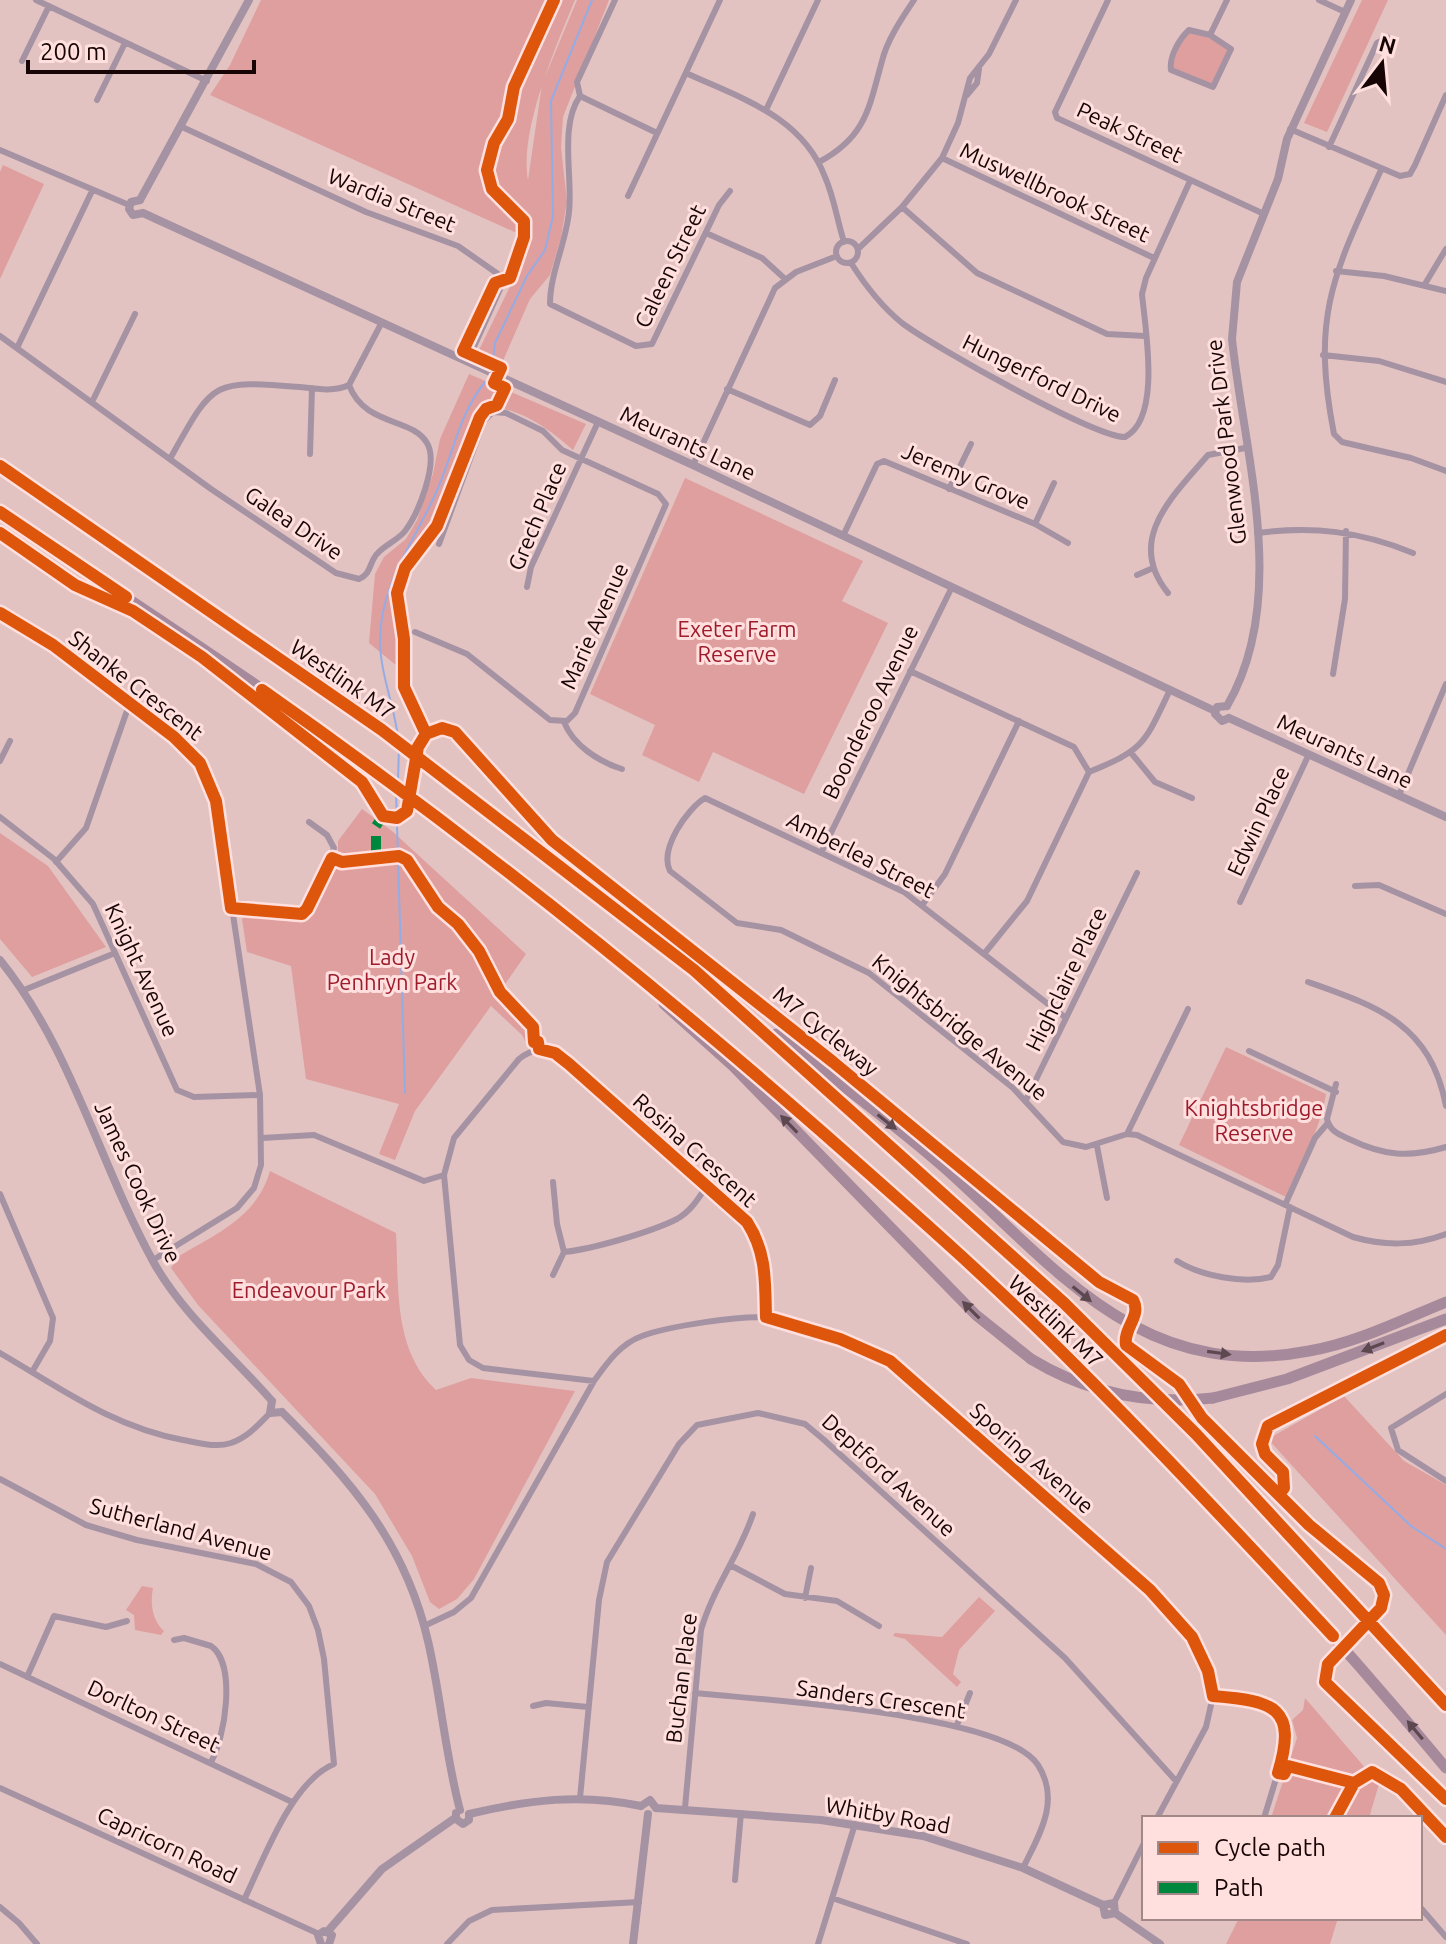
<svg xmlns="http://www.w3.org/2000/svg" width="1446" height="1944" viewBox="0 0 1446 1944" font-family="Ubuntu,sans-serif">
	<rect width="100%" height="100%" fill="#e3c3c2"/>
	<path fill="#de9f9e" d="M261,0H575C556,46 519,131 528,180L542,84L577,0H609L563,117L561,147L567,202L561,237L550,275L530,299L502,363L478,352L522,262L528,238L210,95L230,65Z
		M1362,0H1388L1327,132L1304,123Z
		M1196,31L1231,49L1213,87L1171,70L1182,36Z
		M3,165L44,184L0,279V172Z
		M469,374L586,424L573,450C553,432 520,407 492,408L483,416L438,530L420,547L406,569L398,594L408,675L369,643L375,574L384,557L406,539L417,520L433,474L440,439Z
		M685,478L863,561L842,601L888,623L804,794L713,752L699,782L642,755L655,725L590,694Z
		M362,809L392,831L526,954L501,990L540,1027L536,1041L526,1043L522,1035L491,1006L415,1111L395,1160L379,1154L399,1104L306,1079L291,966L247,952L242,919L247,914L291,921L304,919L312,910L338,855V841Z
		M0,833L48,866L106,947L32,977L0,939Z
		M1226,1047L1326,1094C1321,1129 1300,1163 1286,1197L1179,1145Z
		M270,1171L396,1233C399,1288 393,1350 436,1390L471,1378L575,1391L474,1579L457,1599L439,1609L430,1602L412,1556L375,1494L198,1305L171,1268L177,1257C216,1234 257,1217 270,1171Z
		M1344,1396L1404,1461L1446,1485V1635L1268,1439Z
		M142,1586L153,1588C150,1603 152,1620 164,1631L161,1635L135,1630L134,1615L126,1610Z
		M979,1597L995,1611L959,1650L953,1674L961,1682L957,1687L905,1639L893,1636L895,1633L942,1637Z
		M1305,1698L1379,1784L1369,1818H1271L1297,1738L1292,1720L1303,1710Z
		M1239,1918H1338L1330,1944H1226Z"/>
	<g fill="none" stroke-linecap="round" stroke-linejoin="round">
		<path stroke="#94ace6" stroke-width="2" d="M493,361L495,343L527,276L545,250L553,216L551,101L592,0
			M398,737C394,705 380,673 380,640C380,583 417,538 438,488C454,451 459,414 485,382
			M398,781L399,747
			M396,791L405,1093
			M1315,1436L1411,1526L1446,1549"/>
		<path stroke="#a593a3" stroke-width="6" d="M36,0L207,81
			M615,0L577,82L580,96C559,126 573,177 569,212C566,243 550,273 550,304L636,346L652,344L719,205L730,191
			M1108,0L1055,112L1057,118L1264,214
			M1319,0L1345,12
			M1189,30L1210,35L1231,49L1213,87L1171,70C1169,57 1179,39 1189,30Z
			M1210,35L1227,0
			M22,61L49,6
			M686,73C740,98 802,116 825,177C834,197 837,220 844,242
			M967,95L977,83L979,69
			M580,96L657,133
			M97,100L125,43
			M766,110L818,0
			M180,126L366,212L458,246L498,274L501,287L467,362
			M1290,129L1400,176L1410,174L1415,165L1446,95
			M1329,147L1377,43L1387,37
			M0,150L129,205
			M942,158L1154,258
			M819,162C866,137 869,108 882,61C887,40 902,18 914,0
			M1381,170C1333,275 1311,316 1334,434L1342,442L1411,458L1446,471
			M628,196L720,0
			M902,207L977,273L1107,334L1145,336
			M706,233L762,258L784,278
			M836 252a11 11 0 1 1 22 0a11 11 0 1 1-22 0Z
			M858,249L902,207L942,158L958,123L970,78L989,54L1016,0
			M851,263C865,285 881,306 902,323C931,345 1094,437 1125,437C1162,418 1145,328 1142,294L1146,278L1190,181
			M1336,271L1384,276L1446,291
			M1425,284L1446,249
			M0,336L211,489L336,573L359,579C371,574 369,564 376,555C384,545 397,541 405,531C418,514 439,463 427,443C412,417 365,427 349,385
			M17,348L92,191
			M1323,355L1379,361L1446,382
			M727,389L810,425L820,416L835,380
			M92,402L135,314
			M310,454L312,388
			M171,457C214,380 212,380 300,387C317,389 334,392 349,385L382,322
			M693,465L775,288L796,272L837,256
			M949,489L971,444
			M1035,524L1054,483
			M1257,533C1313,526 1360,531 1413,553
			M843,536L877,464L884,461L1035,524L1068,543
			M1137,575L1153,568
			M527,587L531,567L598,422
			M1168,593C1125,540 1172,497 1208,455L1245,448
			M0,613L53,645L174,737L200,763L216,801L260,1095L261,1165L254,1188L237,1208L153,1260
			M415,632L467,654L550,720L567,721L575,713L666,504L658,494L562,450L543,431L506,413L493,412L484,421L439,544
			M910,671L1074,747L1089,772
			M1333,674L1345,599L1346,531
			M564,722C573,745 599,762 622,769
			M1132,754L1155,782L1192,798
			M0,761L10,741
			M1399,795L1446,684
			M0,817L54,859L93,904L177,1090L194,1097L260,1095
			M821,853L952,587
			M56,862L86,828L129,705
			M1355,886L1379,885L1446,914
			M1240,902L1309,754
			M923,904L945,874L1019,721
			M231,908L293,915L307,909L334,848L327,835L309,822
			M984,954L1027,901L1089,772C1145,749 1144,744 1170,690
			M1308,982C1379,1007 1430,1024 1446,1106
			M24,990L115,953
			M1066,1018L904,892L705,798C687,809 659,849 670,871L737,923L781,930L869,973L1013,1088L1063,1142L1086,1147L1127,1134L1137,1135L1353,1237C1385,1246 1414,1246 1446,1234
			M1249,1051L1336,1092
			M1336,1084L1327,1119C1330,1131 1338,1134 1349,1139C1384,1156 1409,1158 1446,1147
			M1026,1100L1137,873
			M1127,1134L1188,1009
			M262,1138L314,1135L424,1181L444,1175
			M1097,1146L1107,1198
			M553,1182L557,1224L564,1252
			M0,1194L53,1318L50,1341L32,1372
			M1285,1205L1315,1138L1327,1124
			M1177,1261C1201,1276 1243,1284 1271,1277L1278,1265L1290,1207
			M553,1275L564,1252C593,1249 651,1232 677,1219C691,1211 698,1199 706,1187
			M0,1353C62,1389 111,1426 183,1440C199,1443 216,1448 231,1443C248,1437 258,1425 270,1413
			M594,1381L483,1368L469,1360L460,1345L444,1175L454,1138L519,1059C538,1044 552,1050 569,1064L747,1222C767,1253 765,1282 766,1317
			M1446,1394L1391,1428L1398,1450L1446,1481
			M0,1479L86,1525L137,1540L256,1564L291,1582L309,1606L318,1630L324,1659L334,1764C291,1782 264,1859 244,1900
			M732,1566L785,1594L837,1601L879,1626
			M805,1598L811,1568
			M424,1626L454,1612L471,1598L594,1381C607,1363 620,1344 642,1336C665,1327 745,1314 769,1318C811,1325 851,1344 890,1361L1150,1590L1192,1637L1208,1671L1213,1696L1206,1727L1157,1818
			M174,1640L184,1638L211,1646C237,1664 225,1738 211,1762
			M0,1664L292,1802
			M27,1677L54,1616L106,1627L127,1621
			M695,1693C761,1700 1004,1713 1038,1765C1061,1801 1039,1835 1023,1868
			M1213,1696C1241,1698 1262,1700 1283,1719L1286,1746L1264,1818
			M533,1706L546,1703L588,1707
			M957,1725L970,1693
			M0,1788L319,1934
			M580,1798L599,1600L607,1562L679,1444L697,1425L758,1413L805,1424L823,1439L1065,1658L1176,1781
			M685,1808L701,1630C713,1588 739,1556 753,1514
			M735,1880L741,1813
			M832,1898L967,1944
			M1114,1903L1144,1843
			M0,1907L19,1923L37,1944
			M1420,1907L1446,1937
			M447,1944L469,1921L492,1910L639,1902
			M818,1944L855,1824"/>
		<path stroke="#a593a3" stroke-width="8" d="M140,200L249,0
			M140,200L131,202L129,209L133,215L143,213
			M143,213L693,465L1215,711
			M1227,706C1290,598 1244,454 1232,339L1237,282L1278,179L1287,139L1351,0
			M1227,706L1217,707L1215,714L1222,721L1229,718
			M1229,718L1446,817
			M0,960C72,1049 99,1163 154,1263C184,1316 232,1355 272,1401
			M272,1401L270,1413L282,1412
			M282,1412C351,1481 405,1542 428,1641C441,1697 445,1754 460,1810
			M641,1806L650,1800L656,1808
			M656,1808L821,1820L923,1836L1023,1868L1103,1905
			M456,1813V1819L463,1824L469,1820V1814
			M469,1814C528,1800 581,1793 641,1806
			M1103,1905L1114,1903L1115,1913
			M1103,1905L1105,1915L1115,1913
			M1115,1913L1160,1944
			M328,1931L382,1869L455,1818
			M321,1944L318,1935L324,1931L332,1935L329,1944
			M633,1944L648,1814"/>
		<path stroke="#a68a9b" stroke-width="11" d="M0,466L382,730L694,970L1064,1303L1196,1434L1446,1705
			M0,512C127,600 258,682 382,775C771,1063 1136,1395 1446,1768
			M664,1004L733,1066L976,1315L1031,1359
			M776,1034C833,1079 893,1122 947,1170C1057,1269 1142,1383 1309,1351C1356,1343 1402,1320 1446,1302
			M1213,1398L1287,1379L1446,1319"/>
		<path stroke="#a68a9b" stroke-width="11" d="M1031,1359C1087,1393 1149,1405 1213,1398"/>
		<path stroke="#00873e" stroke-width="10" stroke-dasharray="20 10" stroke-linecap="butt" d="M376,856V826L383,816"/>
		<g stroke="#ffe0de" stroke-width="17">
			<path id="cycleway" d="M0,466L382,730L694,970L1064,1303L1196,1434L1446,1705
				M0,512L126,597
				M0,533L75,585L133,611L202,657L362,782L383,816L397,818L407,811L418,747L426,734L442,728L455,732L552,840L833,1062L1099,1282L1133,1300C1142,1316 1123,1328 1126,1345L1179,1384L1202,1418L1309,1525L1379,1583L1384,1595L1381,1608L1328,1664L1325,1682L1446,1799
				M0,613L53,645L174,737L200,763L216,801L231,908L302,914L307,909L332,858L342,862L399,856L407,860L438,907L458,924L479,951L500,992L533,1027L534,1042H538L539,1049L555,1053L569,1064L747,1222C767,1253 765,1282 766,1317L840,1339L890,1361L1150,1590L1192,1637L1208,1671L1213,1696C1274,1701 1298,1707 1278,1773L1284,1774L1288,1766L1354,1783
				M262,690C456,826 642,974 821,1131C907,1207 994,1283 1075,1365C1163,1453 1248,1544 1333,1636
				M426,734L404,687V639L397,593L405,568L437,526L480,417L486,409L497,405L505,388L494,383L501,368L463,351L495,283L510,278L524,237V221L492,189L487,170L494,143L508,119L514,87L554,0
				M1279,1494L1284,1488L1283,1472L1265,1454L1262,1444L1268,1426L1446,1335
				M1335,1818L1354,1783L1372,1772L1401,1789L1446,1837"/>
		</g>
		<use href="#cycleway" stroke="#de550c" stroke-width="12"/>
	</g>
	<defs><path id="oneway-solid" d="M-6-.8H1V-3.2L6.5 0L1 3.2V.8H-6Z" transform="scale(2)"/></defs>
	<g fill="#5e4850">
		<use href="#oneway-solid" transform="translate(887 1122) rotate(38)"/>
		<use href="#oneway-solid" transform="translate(789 1124) rotate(-134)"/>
		<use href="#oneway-solid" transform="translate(1082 1294) rotate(39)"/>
		<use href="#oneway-solid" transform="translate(971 1310) rotate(-135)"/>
		<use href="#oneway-solid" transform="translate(1373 1347) rotate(159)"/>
		<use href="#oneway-solid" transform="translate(1219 1353) rotate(8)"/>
		<use href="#oneway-solid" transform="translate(1415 1730) rotate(-130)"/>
	</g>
	<g text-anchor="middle" stroke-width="6" stroke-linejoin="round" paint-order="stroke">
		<g font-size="22" fill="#170506" stroke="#ffe0de">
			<text transform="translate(1130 132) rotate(25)" y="8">Peak Street</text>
			<text transform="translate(1055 192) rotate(25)" y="8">Muswellbrook Street</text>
			<text transform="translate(392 200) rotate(22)" y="8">Wardia Street</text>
			<text transform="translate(670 266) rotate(-64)" y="8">Caleen Street</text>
			<text transform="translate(1042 378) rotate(26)" y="8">Hungerford Drive</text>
			<text transform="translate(1226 442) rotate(-97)" y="8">Glenwood Park Drive</text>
			<text transform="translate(688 443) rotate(25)" y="8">Meurants Lane</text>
			<text transform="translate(966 476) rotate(23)" y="8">Jeremy Grove</text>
			<text transform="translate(537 516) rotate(-67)" y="8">Grech Place</text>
			<text transform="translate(294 523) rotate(34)" y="8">Galea Drive</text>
			<text transform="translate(594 626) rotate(-66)" y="8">Marie Avenue</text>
			<text transform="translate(343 679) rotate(35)" y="8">Westlink M7</text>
			<text transform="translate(136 685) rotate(38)" y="8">Shanke Crescent</text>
			<text transform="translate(870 712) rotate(-64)" y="8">Boonderoo Avenue</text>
			<text transform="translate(1345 751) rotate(25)" y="8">Meurants Lane</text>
			<text transform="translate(1258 821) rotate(-65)" y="8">Edwin Place</text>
			<text transform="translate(861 855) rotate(27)" y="8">Amberlea Street</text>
			<text transform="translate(142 970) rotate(65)" y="8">Knight Avenue</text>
			<text transform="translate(1066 979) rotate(-64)" y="8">Highclaire Place</text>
			<text transform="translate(960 1027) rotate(39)" y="8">Knightsbridge Avenue</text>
			<text transform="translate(826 1031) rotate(39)" y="8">M7 Cycleway</text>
			<text transform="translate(695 1150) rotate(42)" y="8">Rosina Crescent</text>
			<text transform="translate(138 1182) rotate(65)" y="8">James Cook Drive</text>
			<text transform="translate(1056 1321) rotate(44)" y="8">Westlink M7</text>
			<text transform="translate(1032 1458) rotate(41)" y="8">Sporing Avenue</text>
			<text transform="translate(889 1475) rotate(42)" y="8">Deptford Avenue</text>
			<text transform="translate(181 1529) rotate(15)" y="8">Sutherland Avenue</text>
			<text transform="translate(681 1678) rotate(-83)" y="8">Buchan Place</text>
			<text transform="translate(881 1699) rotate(8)" y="8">Sanders Crescent</text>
			<text transform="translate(154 1716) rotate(25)" y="8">Dorlton Street</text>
			<text transform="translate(888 1815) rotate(10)" y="8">Whitby Road</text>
			<text transform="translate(167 1845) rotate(25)" y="8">Capricorn Road</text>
		</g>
		<g font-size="22" fill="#9e1b2c" stroke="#ffe0de">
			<text x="737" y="637">Exeter Farm<tspan x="737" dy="25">Reserve</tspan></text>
			<text x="392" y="965">Lady<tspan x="392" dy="25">Penhryn Park</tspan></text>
			<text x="1254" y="1116">Knightsbridge<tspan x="1254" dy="25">Reserve</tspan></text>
			<text x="309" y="1298">Endeavour Park</text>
		</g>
	</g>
	<rect x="1142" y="1816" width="280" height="104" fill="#ffe0de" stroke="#a28888" stroke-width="2"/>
	<rect x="1158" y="1842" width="40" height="12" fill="#de550c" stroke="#a28888" stroke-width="2"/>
	<text x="1214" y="1856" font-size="24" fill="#170506">Cycle path</text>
	<rect x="1158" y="1882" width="40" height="12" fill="#00873e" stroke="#a28888" stroke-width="2"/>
	<text x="1214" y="1896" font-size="24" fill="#170506">Path</text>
	<g transform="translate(1382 64) rotate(16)" stroke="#ffe0de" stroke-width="6" paint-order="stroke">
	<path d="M0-6L14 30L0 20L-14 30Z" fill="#170506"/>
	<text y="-12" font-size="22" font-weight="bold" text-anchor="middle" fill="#170506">N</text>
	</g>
	<path d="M28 60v12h226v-12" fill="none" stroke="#170506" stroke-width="4"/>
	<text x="40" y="60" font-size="24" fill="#170506" stroke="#ffe0de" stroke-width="6" paint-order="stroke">200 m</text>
</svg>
